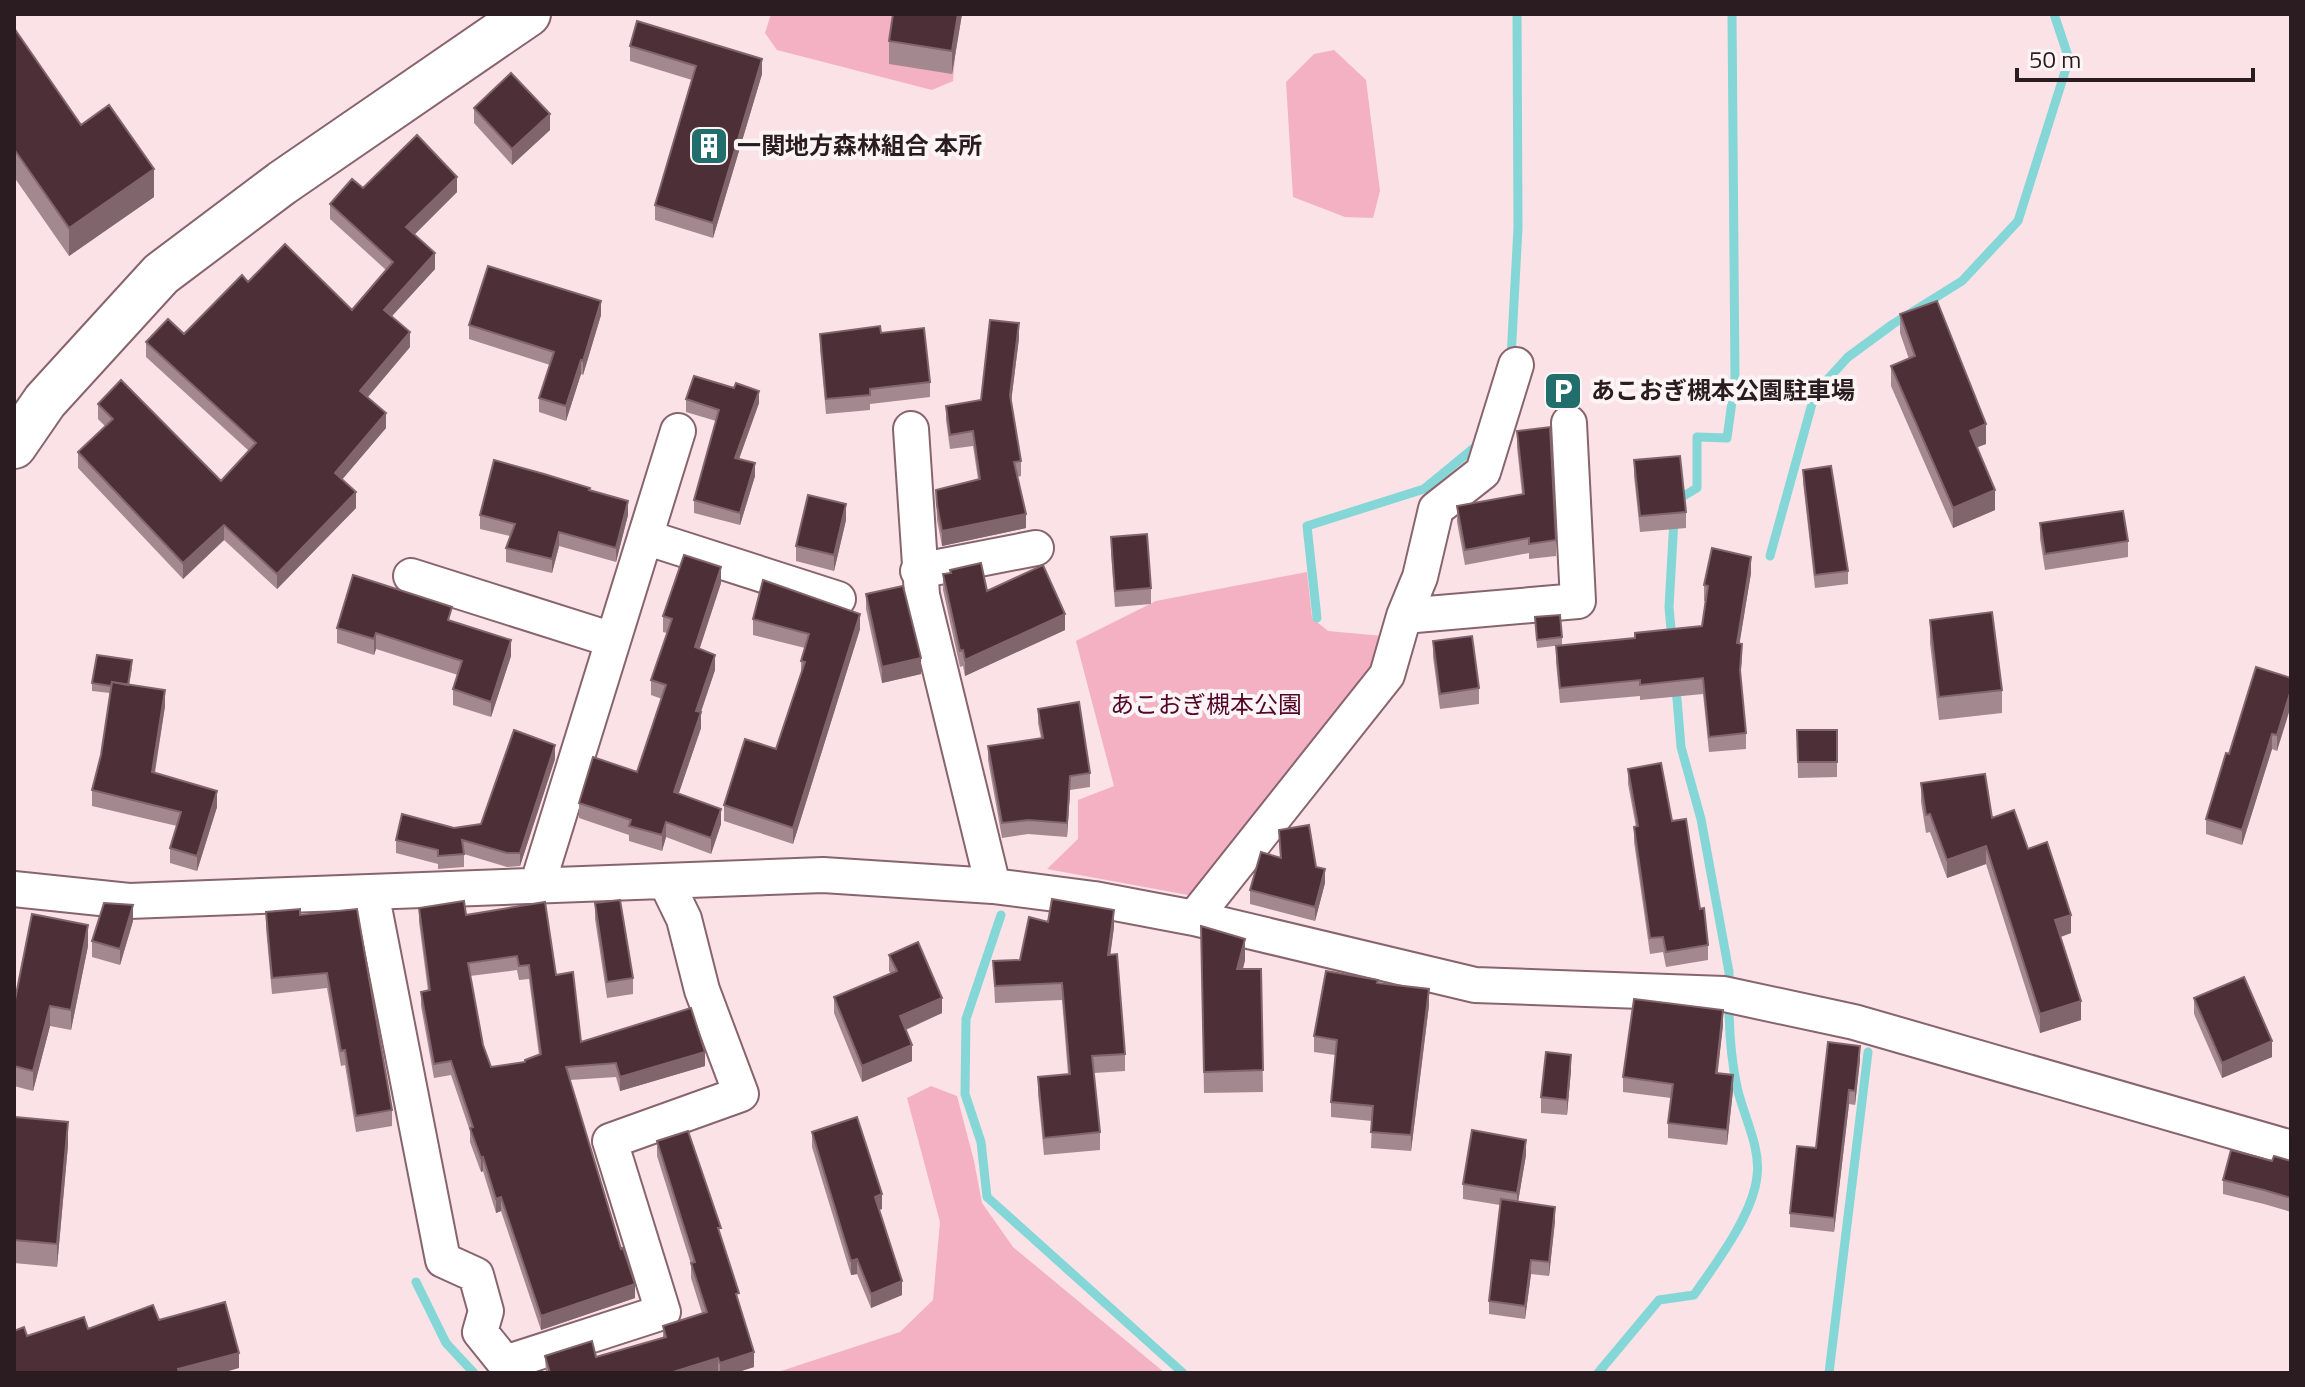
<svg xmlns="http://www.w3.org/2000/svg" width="2305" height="1387" viewBox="0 0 2305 1387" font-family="'Titillium Web','Noto Sans JP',sans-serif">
	<rect width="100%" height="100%" fill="#fae2e7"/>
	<path fill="#f3b1c3" d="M771,14H953L957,35L953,81L932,90L777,50L765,33Z
		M1334,50L1366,80L1380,191L1373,218L1345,217L1293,197L1286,82L1314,54Z
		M1307,572L1312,618L1328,631L1393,637L1199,897L1047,869L1078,839V800L1114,786L1076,641L1156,601Z
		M931,1086L957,1096L974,1161L982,1203L1013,1247L1165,1373H775L900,1332L933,1300L940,1222L907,1098Z"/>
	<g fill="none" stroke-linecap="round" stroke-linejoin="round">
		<path stroke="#84d7d6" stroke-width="9" d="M1511,358L1518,228L1517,14
			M1675,501L1697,488V437L1727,438L1735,380L1732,14
			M1770,556L1815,393L1848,357L1893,324L1962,281L2018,221L2069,59L2054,14
			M1317,618L1307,526L1424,489L1480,443
			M1672,640L1669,607L1674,519
			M1676,687L1681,747L1701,819L1729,972V987
			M1001,915L966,1019L965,1094L981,1142L987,1197L1183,1373
			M416,1282L446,1343L474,1373
			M1598,1373L1659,1300L1694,1295C1716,1263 1753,1215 1757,1176C1761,1147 1743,1115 1737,1087C1731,1059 1729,1030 1729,1002
			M1829,1373L1868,1052"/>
		<g stroke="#87646e" stroke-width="38">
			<path id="minor" d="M911,429L922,595L993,886
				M645,537L838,599
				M918,571L1036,548
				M411,576L613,640
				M1404,616L1578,601L1569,423
				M537,886L678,431
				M14,889L129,901L823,875L993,886L1094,899L1194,918L1475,985L1724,994L1854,1022L2291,1148
				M371,892L443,1260L476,1275L486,1311L480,1332L505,1363L663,1312L610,1141L741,1094L702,990L684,919L666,882
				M1194,918L1387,675L1404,616L1420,577L1436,509L1483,472L1516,365"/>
		</g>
		<g stroke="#87646e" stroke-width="48">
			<path id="tertiary" d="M14,446L45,401L161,274L282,183L528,14"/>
		</g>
		<use href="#minor" stroke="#fff" stroke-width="34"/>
		<use href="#tertiary" stroke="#fff" stroke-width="44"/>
	</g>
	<path fill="#a4888f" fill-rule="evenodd" d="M893,14H962L952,74L889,64V41Z
		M14,28L81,125L154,197L69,256L14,177Z
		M630,46L762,74L713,238L655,220V205L692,80L630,61Z
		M474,108L550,130L512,165L474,123Z
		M363,188L457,192L414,235L435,269L391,316L410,347L368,397L386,428L342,479L356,508L277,589L224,540L183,579L78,468V452L105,426L98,419V404L221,481L249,451L146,357V342L184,334L248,282L352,310L386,270L330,219V204Z
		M1900,314L1986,444L1977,447L1995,510L1953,528L1891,386V366L1909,359L1900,333Z
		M601,315L583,375L581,374L566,421L539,412V398L550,365L469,339V325Z
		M881,333L930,382V397L870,404V410L826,414L820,349V334Z
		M1019,338L1011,402L1021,461V476L1017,477L1026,528L942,546L937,520L936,490L978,479L973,446L950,449L946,420V406L981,400Z
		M686,399L759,403L739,459L755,476L740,525L694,513V500L716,421L686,412Z
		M1517,431L1556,540V556L1529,559V553L1465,565L1457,522V506L1522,494L1517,447Z
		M1634,460L1686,512V528L1640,532L1634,476Z
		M1803,470L1848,571V584L1815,588L1803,482Z
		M590,491L628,515L616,562L559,546L552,573L506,562V548L510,536L480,529V515Z
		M846,520L834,571L796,561V546Z
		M2040,523L2128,541V557L2045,570L2040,539Z
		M1111,537L1151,588V604L1115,607L1111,553Z
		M1751,573L1739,644L1742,660L1740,678L1746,733V749L1709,752L1703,694L1640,700V696L1560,703L1556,662V646L1635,639L1702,626L1705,601H1704V585Z
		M943,574L987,591L1065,630L965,676L963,666L960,667L943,590Z
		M721,583L699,649L715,670L701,712V728L679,793L721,824L711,854L666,837L662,851L629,841V835L579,818V803L637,772L662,699L651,695V680L667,633L663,632V616Z
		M866,594L921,674L882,683L866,609Z
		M1535,617L1562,637V645L1537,648Z
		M753,619L860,629L793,844L724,821V805L776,749L801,675V661L805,648L753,635Z
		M1930,620L2002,690V713L1939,720L1930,643Z
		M452,622L511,656L491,717L453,705V689L458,675L376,649L374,655L337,643V628Z
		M1433,641L1479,688V704L1440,709L1433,657Z
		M132,668L129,685L165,706L155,773L217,807L197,871L170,863V848L177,826L92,806V790L101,755L110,693L92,691V683Z
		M2291,678L2277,751L2272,749L2242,845L2206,834V819L2229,754Z
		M1038,709L1090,773V787L1070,790L1067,837L1028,834L1002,838L988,760V746L1041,738L1038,723Z
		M1797,730H1837V777L1798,778Z
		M555,759L520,866L507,867L464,854V867L438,869V864L396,853V840L454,828L481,824Z
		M1628,769L1672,821L1700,909L1708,945V960L1666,967L1663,952L1650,954L1634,842V827H1636L1628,784Z
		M1921,783L1992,818L2028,849L2071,933L2060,937L2081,1020L2040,1033L1986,864L1947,878L1930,832L1926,833L1921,802Z
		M1279,830L1316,867L1325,883L1315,921L1250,904V890L1280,857Z
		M595,903L633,978V994L607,998L595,919Z
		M419,908L466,915L556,975L581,1042L705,1066L620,1091L616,1077L570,1080L635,1298L541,1330L501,1211L496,1213L483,1171L481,1172L470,1142V1131L451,1075L434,1078L421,1006V992L428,991L419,922ZM517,970L519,980L529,979L539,1055L525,1062L491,1067L483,1045L470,976Z
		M266,912L300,915L392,1110V1126L356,1132L345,1065L341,1066L327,988L272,994L266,928Z
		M133,921L120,965L92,957V941Z
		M1048,922L1114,927L1110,955L1125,1054V1071L1094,1073L1100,1132V1150L1044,1155L1038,1094V1077L1068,1074L1062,1000L995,1003L993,961L1020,960Z
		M1201,926L1245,960L1243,969H1261L1263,1092L1204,1093Z
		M88,946L71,1030L50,1026L33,1091L14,1086V1005Z
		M889,955L942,1013L906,1030L912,1061L862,1082L834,1013V997L891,974L889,971Z
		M1378,983L1429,1005L1411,1151L1371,1148L1372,1121L1331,1117V1102L1335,1055L1314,1052V1036Z
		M2194,998L2272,1057L2222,1078L2194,1014Z
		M1723,1025L1717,1074L1733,1090L1727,1145L1668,1138V1123L1671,1098L1623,1092V1077Z
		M1860,1060L1855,1105L1849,1104L1834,1232L1790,1227V1213Z
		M1571,1070L1567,1115L1541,1113V1097Z
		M14,1123L68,1145L57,1267L14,1263Z
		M812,1132L882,1209L879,1210L902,1295L871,1308L857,1274L851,1275L812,1147Z
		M657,1141L721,1236L754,1367L735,1373H546L545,1356L596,1357L663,1338V1326L702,1313L691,1278V1264L657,1156Z
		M1526,1155L1518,1202L1555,1221L1549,1276L1531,1274L1525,1319L1489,1314V1301L1500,1205L1463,1199V1184Z
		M2272,1161H2291V1212L2264,1204L2223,1194V1180Z"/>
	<path fill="#81656c" d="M958,14H962L952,74V51Z
		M762,59V74L713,238V223Z
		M550,114V130L512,165V149Z
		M154,169V197L69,256V228Z
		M457,177V192L406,243V227Z
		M435,253V269L384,325V310Z
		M601,301V315L583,375V361Z
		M1019,323V338L1010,410V395Z
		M410,332V347L360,406V391Z
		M581,360V374L566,421V406Z
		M759,391V403L735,470V458Z
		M386,413V428L335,488V473Z
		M1986,424V444L1970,450V431Z
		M755,463V476L740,525V513Z
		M1995,490V510L1953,528V508Z
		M356,492V508L277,589V574Z
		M628,501V515L616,562V548Z
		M846,504V520L834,571V555Z
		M1026,514V528L942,546V531Z
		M224,525V540L183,579V563Z
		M559,532V546L552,573V559Z
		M1751,557V573L1737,659V643Z
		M721,567V583L695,663V647Z
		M860,614V629L793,844V828Z
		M1065,614V630L965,676V660Z
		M376,633V649L374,655V639Z
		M511,640V656L491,717V702Z
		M715,655V670L696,726V711Z
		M921,658V674L882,683V667Z
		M165,690V706L152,788V772Z
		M2291,690V706L2277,751V735Z
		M701,712V728L674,807V792Z
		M2272,734V749L2242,845V830Z
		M555,745V759L520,866V853Z
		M1070,776V790L1067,837V823Z
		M217,791V807L197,871V856Z
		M721,809V824L711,854V838Z
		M666,822V837L662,851V835Z
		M1986,846V864L1947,878V860Z
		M1325,869V883L1315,921V907Z
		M133,905V921L120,965V949Z
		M1114,910V927L1108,972V955Z
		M2071,915V933L2055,939V920Z
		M88,925V946L71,1030V1010Z
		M1245,939V960L1237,990V969Z
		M1429,989V1005L1411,1151V1135Z
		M942,998V1013L900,1032V1016Z
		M2081,1001V1020L2040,1033V1014Z
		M50,1006V1026L33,1091V1071Z
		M1723,1010V1025L1716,1088V1073Z
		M2272,1041V1057L2222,1078V1063Z
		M912,1045V1061L862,1082V1066Z
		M1860,1046V1060L1855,1105V1091Z
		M705,1052V1066L620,1091V1077Z
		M1571,1055V1070L1567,1115V1100Z
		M1733,1075V1090L1727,1145V1130Z
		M1849,1090V1104L1834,1232V1218Z
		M68,1122V1145L57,1267V1244Z
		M1526,1140V1155L1517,1208V1193Z
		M483,1157V1171L481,1172V1158Z
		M882,1194V1209L875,1211V1197Z
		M501,1197V1211L496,1213V1199Z
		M1555,1207V1221L1549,1276V1262Z
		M857,1259V1274L851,1275V1261Z
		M1531,1260V1274L1525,1319V1306Z
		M902,1281V1295L871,1308V1294Z
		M635,1284V1298L541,1330V1316Z
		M754,1352V1367L735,1373H720V1363Z
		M239,1353V1368L222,1373H178V1369Z
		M718,1358V1373H670Z"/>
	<path fill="#4d2f37" stroke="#81656c" stroke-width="2" fill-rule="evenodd" d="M893,14H958L952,51L889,41Z
		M637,21L762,59L713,223L655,205L696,66L630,46Z
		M14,28L81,125L109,105L154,169L69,228L14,149Z
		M511,73L550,114L512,149L474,108Z
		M417,135L457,177L406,227L435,253L384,310L410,332L360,391L386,413L335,473L356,492L277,574L224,525L183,563L78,452L113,419L98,404L121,380L221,481L256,443L146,342L168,319L184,334L242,275L248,282L285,244L352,310L393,262L330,204L352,179L363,188Z
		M488,266L601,301L583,361L581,360L566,406L539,398L554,352L469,325Z
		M1937,301L1986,424L1970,431L1995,490L1953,508L1891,366L1915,356L1900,314Z
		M990,320L1019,323L1010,395L1021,461L1014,462L1026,514L942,531L937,505L936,490L980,479L973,431L950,435L946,406L981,400Z
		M880,326L881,333L924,328L930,382L870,389V395L826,399L820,334Z
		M694,376L734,388L736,383L759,391L735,458L755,463L740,513L694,500L719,410L686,399Z
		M1550,427L1556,540L1529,544V538L1465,550L1457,506L1524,494L1517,431Z
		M1680,456L1686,512L1640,516L1634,460Z
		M494,460L544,474L590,488L589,490L628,501L616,548L559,532L552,559L506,548L515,524L480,515Z
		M1831,466L1848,571L1815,575L1803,470Z
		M808,495L846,504L834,555L796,546Z
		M2123,511L2128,541L2045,554L2040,523Z
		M1147,534L1151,588L1115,591L1111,537Z
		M1712,548L1751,557L1737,643L1742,644L1740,670L1746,733L1709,737L1703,678L1640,685V680L1560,688L1556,646L1635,638V633L1702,626L1708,586L1704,585Z
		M684,555L721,567L695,647L715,655L696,711L701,712L674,792L721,809L711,838L666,822L662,835L629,826L631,820L579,803L593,757L637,772L666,685L651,680L672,619L663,616Z
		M981,563L987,591L1043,565L1065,614L965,660L963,650L960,651L943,574L951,573L950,570Z
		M353,575L452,607L448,620L511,640L491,702L453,689L462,661L376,633L374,639L337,628Z
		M763,580L860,614L793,828L724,805L745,739L776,749L805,662L801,661L809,634L753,619Z
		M903,586L921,658L882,667L866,594Z
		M1992,612L2002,690L1939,697L1930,620Z
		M1560,615L1562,637L1537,640L1535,617Z
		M1472,636L1479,688L1440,694L1433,641Z
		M97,655L132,660L128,685L112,682L111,686L92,683Z
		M2256,667L2291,678V690L2277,735L2272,734L2242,830L2206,819L2226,753L2229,754Z
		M112,682L165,690L152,772L217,791L197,856L170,848L181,812L92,790L101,755Z
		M1079,702L1090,773L1070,776L1067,823L1028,820L1002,823L988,746L1043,738L1038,709Z
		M514,730L555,745L520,853H507L462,840L464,854L438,856V850L396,840L402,814L454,828L481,824Z
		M1797,730H1837V762H1798Z
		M1661,763L1672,821L1686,819L1700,909L1704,908L1708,945L1666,952L1663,937L1650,938L1634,827L1638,826L1628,769Z
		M1985,774L1992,818L2014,810L2028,849L2047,842L2071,915L2055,920L2081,1001L2040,1014L1986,846L1947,860L1930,814L1926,815L1921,783Z
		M1309,825L1316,867L1325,869L1315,907L1250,890L1261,852L1281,858L1279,830Z
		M1052,899L1114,910L1108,955L1117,954L1125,1054L1092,1056L1100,1132L1044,1138L1038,1077L1070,1074L1062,983L995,986L993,961L1020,960L1029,917L1048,922Z
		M620,900L633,978L607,982L595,903Z
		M464,901L466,915L545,902L556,975L573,972L581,1042L691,1008L705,1052L620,1077L616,1063L566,1067L621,1249L623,1248L635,1284L541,1316L501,1197L496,1199L483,1157L481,1158L470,1128L473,1127L451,1061L434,1064L421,992L430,990L419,908ZM517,956L519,966L529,965L541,1054L525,1060V1062L491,1067L483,1045L468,963Z
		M104,903L133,905L120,949L92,941Z
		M300,909V915L357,909L392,1110L356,1116L345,1050L341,1051L327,973L272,978L266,912Z
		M32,914L88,925L71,1010L50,1006L33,1071L14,1066V1005Z
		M1201,926L1245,939L1237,969H1261L1263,1070L1204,1072Z
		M918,942L942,998L900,1016L912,1045L862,1066L834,997L897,971L889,955Z
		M1326,971L1378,980L1377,983L1429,989L1411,1135L1371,1132L1373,1106L1331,1102L1337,1040L1314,1036Z
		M2244,977L2272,1041L2222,1063L2194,998Z
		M1634,999L1723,1010L1716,1073L1733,1075L1727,1130L1668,1123L1673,1084L1623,1077Z
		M1828,1042L1860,1046L1855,1091L1849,1090L1834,1218L1790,1213L1797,1146L1816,1148Z
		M1546,1052L1571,1055L1567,1100L1541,1097Z
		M15,1117L68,1122L57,1244L14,1240Z
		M857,1117L882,1194L875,1197L902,1281L871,1294L857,1259L851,1261L812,1132Z
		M1472,1130L1526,1140L1517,1193L1463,1184Z
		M688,1131L721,1228H718L739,1293L736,1294L754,1352L720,1363L718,1358L670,1373H550L545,1356L592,1341L596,1357L666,1337L663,1326L707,1312L691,1263L695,1262L657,1141Z
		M2231,1150L2272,1161L2274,1156L2291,1161V1198L2264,1190L2223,1180Z
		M1501,1199L1555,1207L1549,1262L1531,1260L1525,1306L1489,1301Z
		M225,1302L239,1353L178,1369L179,1373H14V1331L24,1327L27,1336L84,1317L88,1329L153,1305L159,1320Z"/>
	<defs>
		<g id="building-square" transform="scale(2)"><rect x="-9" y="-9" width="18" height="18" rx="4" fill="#226e6d" stroke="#fcf4f5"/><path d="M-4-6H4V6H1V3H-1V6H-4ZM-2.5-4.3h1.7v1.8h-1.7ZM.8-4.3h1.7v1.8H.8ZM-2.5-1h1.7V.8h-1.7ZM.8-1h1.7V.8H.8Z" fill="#fff"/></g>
		<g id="parking-square" transform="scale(2)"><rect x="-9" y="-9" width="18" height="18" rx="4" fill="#226e6d" stroke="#fcf4f5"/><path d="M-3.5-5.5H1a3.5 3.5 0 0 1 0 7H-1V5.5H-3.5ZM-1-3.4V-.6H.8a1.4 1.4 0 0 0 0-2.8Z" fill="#fff"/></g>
	</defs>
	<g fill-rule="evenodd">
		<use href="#building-square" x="709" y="146"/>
		<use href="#parking-square" x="1563" y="391"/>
	</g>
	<g text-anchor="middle" stroke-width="8" stroke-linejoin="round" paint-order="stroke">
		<g font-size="24" font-weight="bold" fill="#2a1c20" stroke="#fcf4f5" text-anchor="start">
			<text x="737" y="154">一関地方森林組合 本所</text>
			<text x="1591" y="399">あこおぎ槻本公園駐車場</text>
		</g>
		<g font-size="24" fill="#540629" stroke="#fcf4f5">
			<text x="1206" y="713">あこおぎ槻本公園</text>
		</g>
	</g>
	<rect width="2305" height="1387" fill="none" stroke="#2a1c20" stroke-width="32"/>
	<path d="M2017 68v12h236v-12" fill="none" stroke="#2a1c20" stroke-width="4"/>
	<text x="2029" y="68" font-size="24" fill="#2a1c20" stroke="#fcf4f5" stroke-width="6" paint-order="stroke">50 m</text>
</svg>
